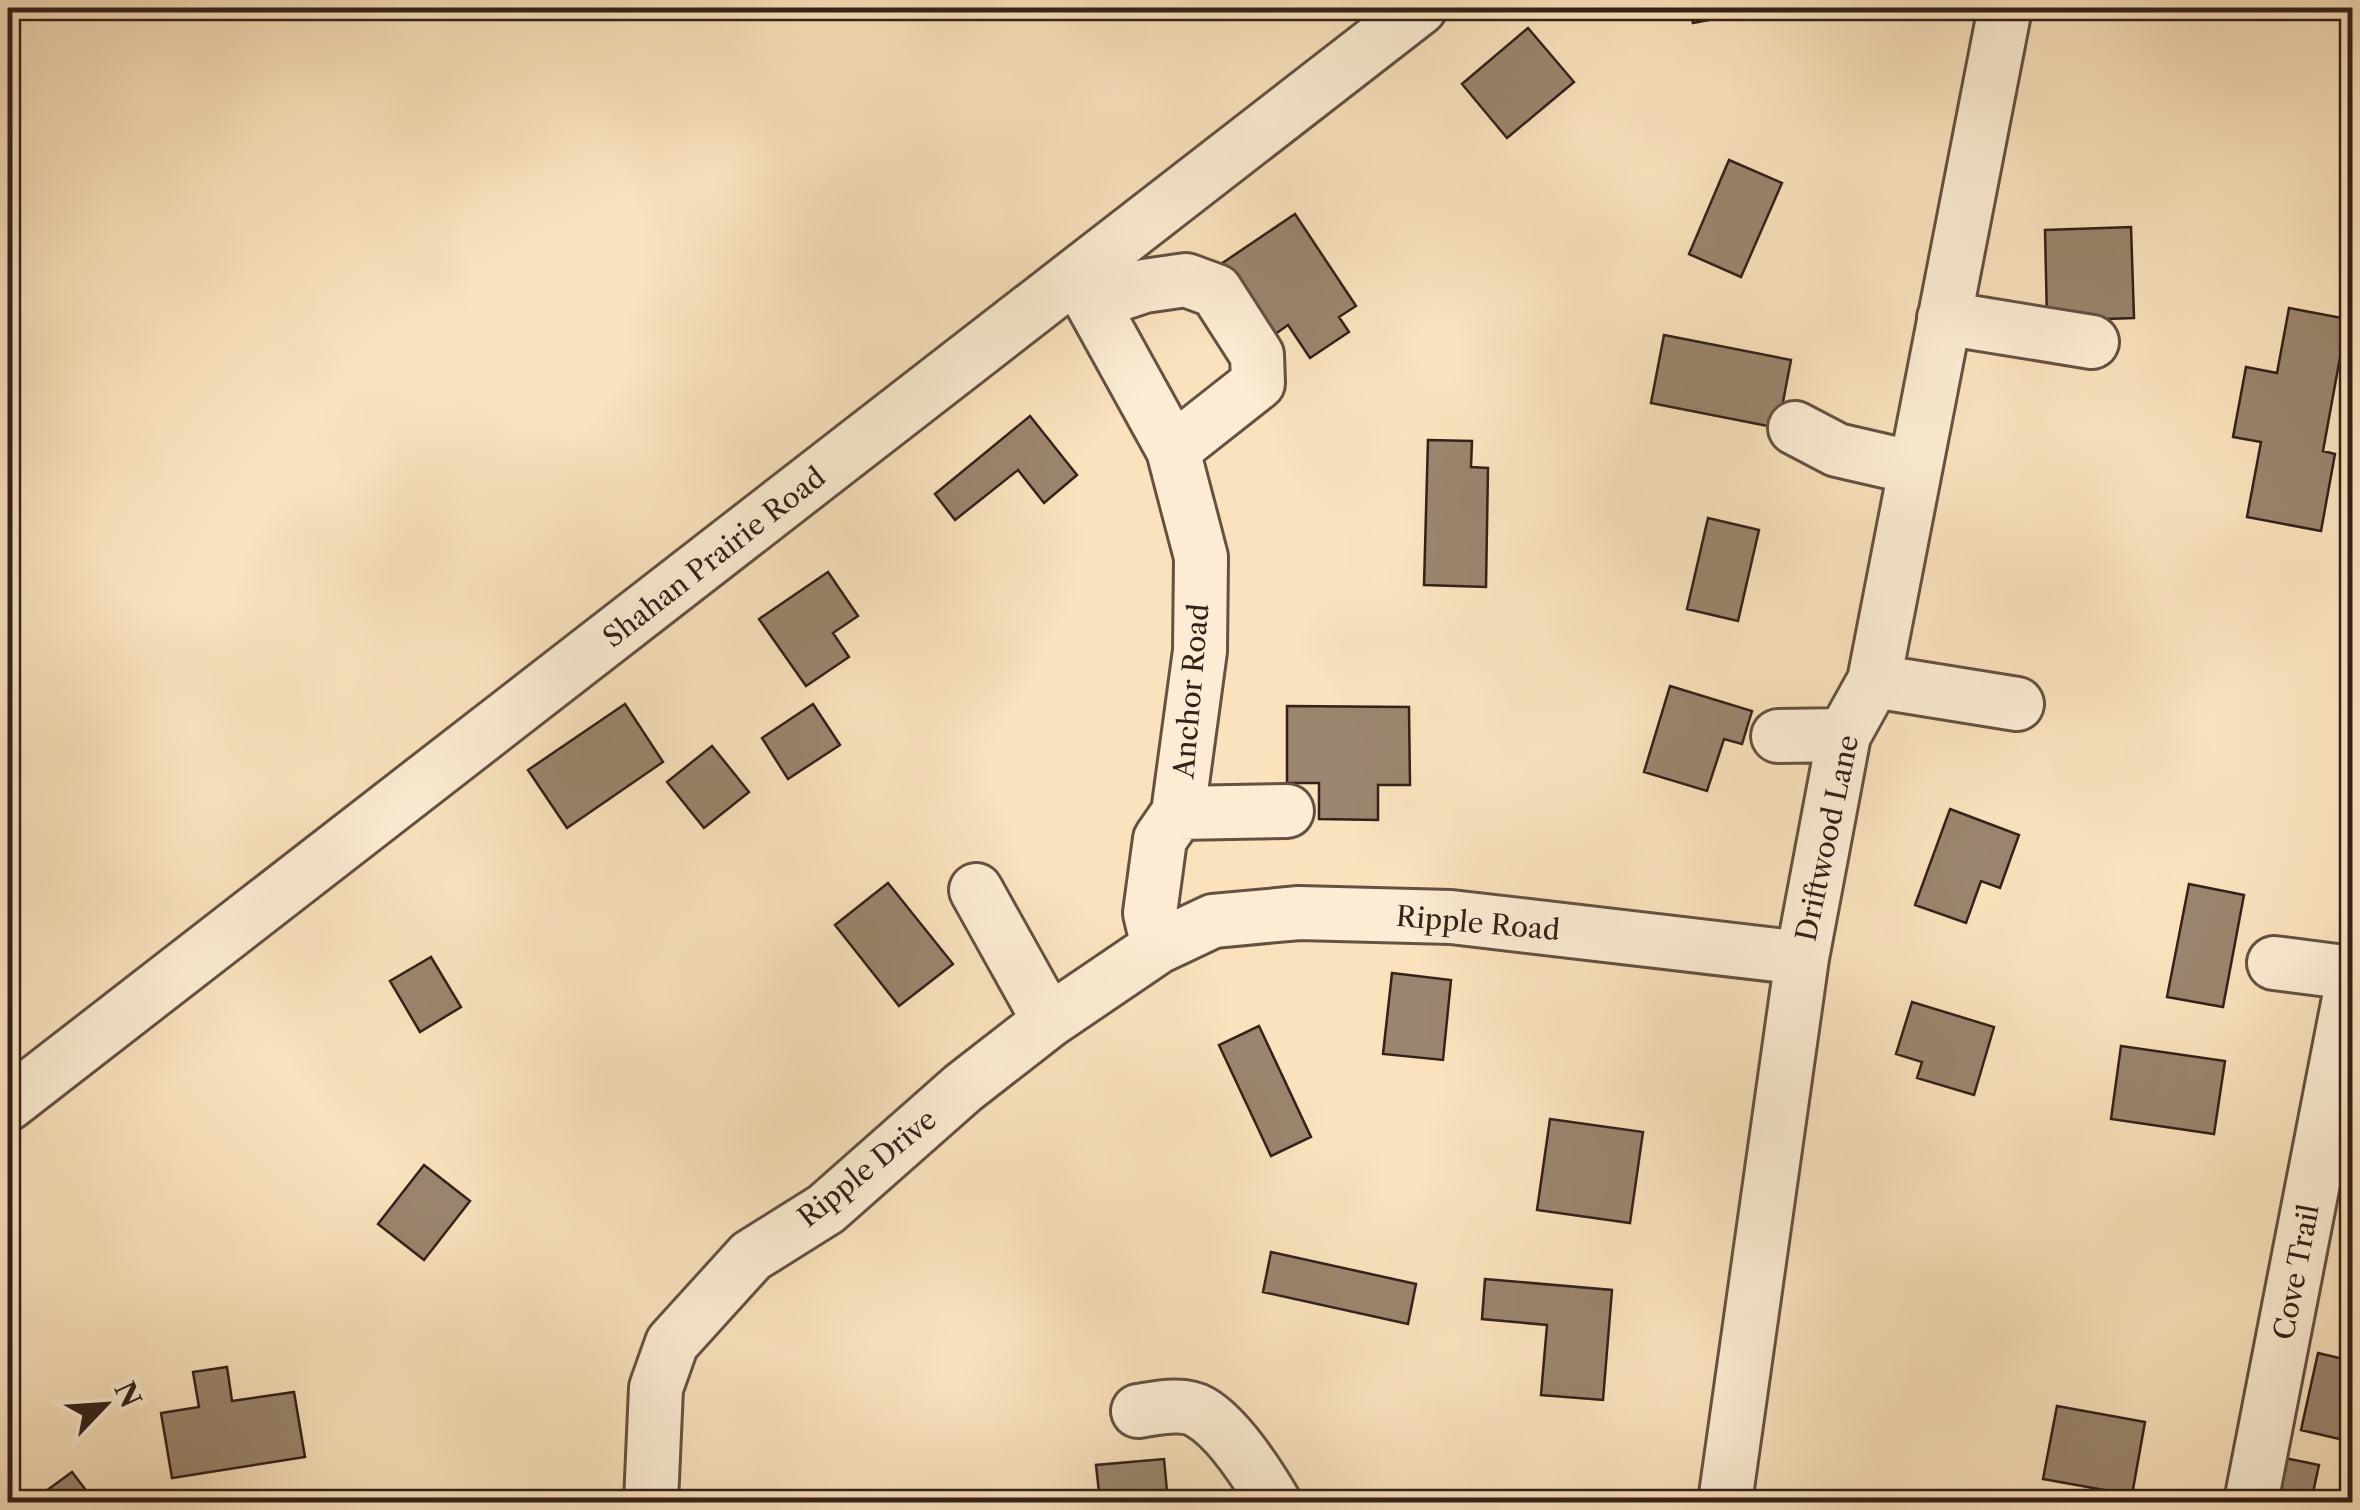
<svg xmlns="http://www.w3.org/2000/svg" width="2360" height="1510" viewBox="0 0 2360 1510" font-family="'Libre Caslon Text',serif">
	<rect width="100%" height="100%" fill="#f9e2bc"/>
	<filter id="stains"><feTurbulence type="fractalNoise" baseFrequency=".002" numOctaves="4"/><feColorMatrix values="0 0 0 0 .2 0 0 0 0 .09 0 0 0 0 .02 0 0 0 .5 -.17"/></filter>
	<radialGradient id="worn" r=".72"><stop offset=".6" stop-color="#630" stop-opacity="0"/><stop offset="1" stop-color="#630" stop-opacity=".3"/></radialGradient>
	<path fill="#9a856e" stroke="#33211a" stroke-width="2.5" d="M1690,8H1770L1693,23Z
		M1528,28L1574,82L1507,138L1462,84Z
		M1729,160L1782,183L1741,277L1689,254Z
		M1295,214L1356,306L1339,317L1349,332L1310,358L1288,325L1261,344L1212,270Z
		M2131,227L2134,318L2047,321L2045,230Z
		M2289,308L2347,319L2323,451L2335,454L2321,531L2247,517L2261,442L2233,437L2246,367L2277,373Z
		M1664,335L1791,360L1778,428L1651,403Z
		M1030,416L1077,475L1044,503L1018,470L955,520L935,494Z
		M1428,440L1472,441L1471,467L1488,468L1486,587L1424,585Z
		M1708,518L1759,530L1738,621L1687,609Z
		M828,572L858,616L833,633L849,657L806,686L759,619Z
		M1670,686L1752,711L1742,744L1724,739L1707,791L1644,772Z
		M625,704L663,762L567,828L528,770Z
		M813,704L840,745L788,779L762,738Z
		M1287,706L1409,707L1410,785H1378V820L1319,819V783H1287Z
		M712,746L749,792L704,828L667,782Z
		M1950,809L2019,835L2000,888L1981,881L1966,923L1915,905Z
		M888,883L953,964L899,1006L835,925Z
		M2189,884L2244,895L2223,1007L2167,997Z
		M431,957L461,1007L420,1032L390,981Z
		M1392,973L1451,980L1443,1060L1383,1054Z
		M1912,1002L1994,1027L1974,1095L1917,1078L1922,1062L1896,1054Z
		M1259,1026L1311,1137L1271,1156L1219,1045Z
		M2121,1046L2225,1061L2214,1134L2111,1119Z
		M1550,1119L1643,1132L1630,1223L1537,1210Z
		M2346,1161L2352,1162V1190L2340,1187Z
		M424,1165L470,1201L424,1260L378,1224Z
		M1271,1252L1416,1284L1408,1324L1263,1292Z
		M1485,1279L1612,1290L1603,1400L1541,1395L1547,1325L1482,1319Z
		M2318,1353L2352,1361V1442L2301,1430Z
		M227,1367L232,1401L294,1392L305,1457L172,1478L161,1413L199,1407L193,1372Z
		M2057,1406L2145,1422L2132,1495L2043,1479Z
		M2280,1457L2319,1465L2311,1502L2272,1499Z
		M1164,1459L1168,1502H1100L1096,1465Z
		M72,1472L95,1502H31Z"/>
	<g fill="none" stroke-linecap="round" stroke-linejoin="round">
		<g stroke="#645142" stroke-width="58">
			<path id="minor" d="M1077,276L1173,450L1201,557L1200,651L1178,813L1160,839L1150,913L1158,947
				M1093,303L1144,286L1186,280L1216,291L1257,355L1258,383L1173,450
				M1944,318L2092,342
				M1795,428L1837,450L1915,468
				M1874,681L2017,704
				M1778,736L1844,735
				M1178,813L1287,811
				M976,890L1049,1021
				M2274,963L2352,973
				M8,1104L1420,8
				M1138,1411C1157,1408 1183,1402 1200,1412C1228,1428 1258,1475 1274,1502
				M651,1502L656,1388L672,1343L751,1256L826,1209L963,1088L1049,1021L1158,947L1213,921L1299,913L1451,917L1802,958
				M1725,1502L1802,958L1844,735L1874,681L2005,8
				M2251,1502L2352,983"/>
		</g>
		<use href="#minor" stroke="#fbecd3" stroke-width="52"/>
	</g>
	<g text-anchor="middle" stroke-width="8" stroke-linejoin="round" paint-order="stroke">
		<g font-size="28" fill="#33211a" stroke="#fbecd3">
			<text transform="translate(714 557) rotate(-38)" y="10">Shahan Prairie Road</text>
			<text transform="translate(1191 691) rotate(-85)" y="10">Anchor Road</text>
			<text transform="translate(1827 838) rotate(-78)" y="10">Driftwood Lane</text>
			<text transform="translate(1478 923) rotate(5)" y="10">Ripple Road</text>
			<text transform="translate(867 1168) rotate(-39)" y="10">Ripple Drive</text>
			<text transform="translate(2296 1272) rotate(-79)" y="10">Cove Trail</text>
		</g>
	</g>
	<rect width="2360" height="1510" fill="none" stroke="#f9e2bc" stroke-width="40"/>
	<rect x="10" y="10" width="2340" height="1490" fill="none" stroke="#33211a" stroke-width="5"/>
	<rect x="20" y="20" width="2320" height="1470" fill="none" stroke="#33211a" stroke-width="2.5"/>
	<g transform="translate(105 1405) rotate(65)" stroke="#fbecd3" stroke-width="8" paint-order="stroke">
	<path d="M0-8L18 38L0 25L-18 38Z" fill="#33211a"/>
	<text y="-15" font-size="28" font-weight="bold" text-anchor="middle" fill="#33211a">N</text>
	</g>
	<rect width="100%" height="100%" filter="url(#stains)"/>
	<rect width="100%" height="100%" fill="url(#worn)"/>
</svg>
